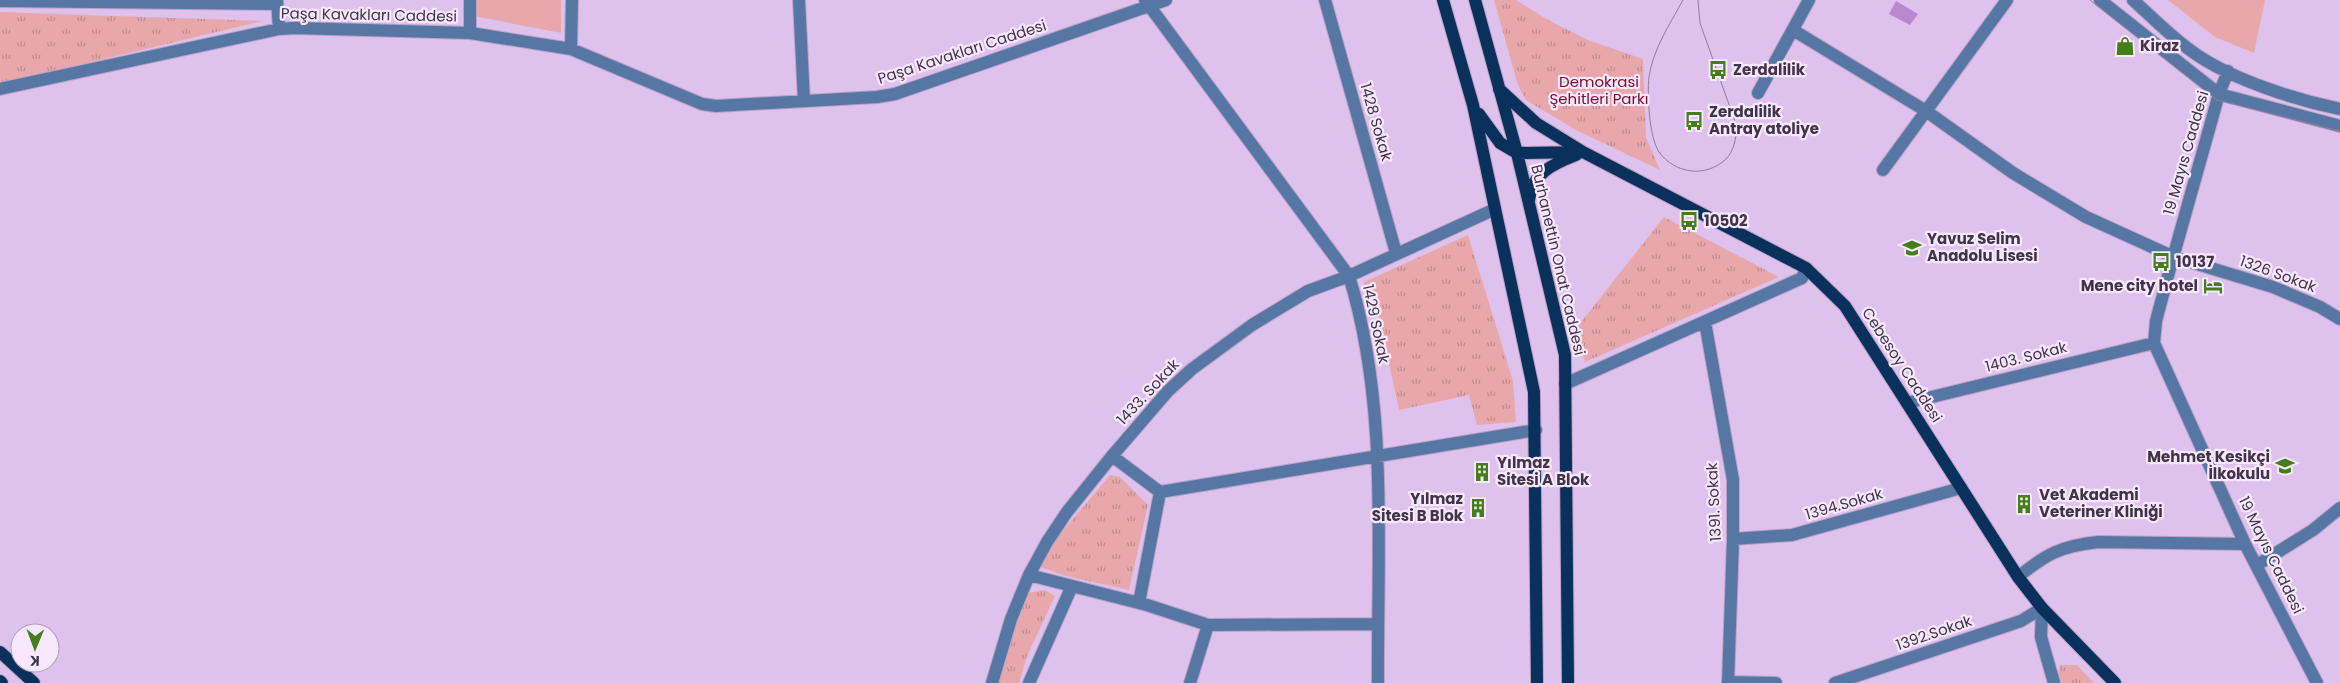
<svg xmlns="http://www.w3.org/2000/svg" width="2340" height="683" viewBox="0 0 2340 683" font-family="Poppins,sans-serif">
	<defs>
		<pattern id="park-tufts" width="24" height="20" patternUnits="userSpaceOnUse" patternTransform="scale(1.25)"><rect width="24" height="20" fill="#e8a8ab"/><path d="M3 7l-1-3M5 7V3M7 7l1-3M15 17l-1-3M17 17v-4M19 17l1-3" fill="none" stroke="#bd8a8d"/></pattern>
	</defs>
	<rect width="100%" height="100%" fill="#dec1ec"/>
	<path fill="#e8a8ab" d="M474,0H561V33L474,16Z
		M2168,0H2265L2254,53L2215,37Z"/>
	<path fill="url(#park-tufts)" d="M1494,0H1516L1548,20L1588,40L1643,59L1646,138L1660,170L1576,130L1526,100L1518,85Z
		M0,12L262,21L0,84Z
		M1664,217L1779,277L1585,362L1574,331Z
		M1468,235L1513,381L1516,422L1477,425L1469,395L1399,410L1378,311L1367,310L1364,282Z
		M1110,475L1120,477L1148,505L1129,590L1062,575L1041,567L1046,558V551Z
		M1045,590L1055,596L1027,656L1019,683H996L1016,609L1028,593Z
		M2060,665H2077L2094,683H2061L2058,674Z"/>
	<path fill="#ba88cf" d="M1896,1L1918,14L1910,25L1889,14Z"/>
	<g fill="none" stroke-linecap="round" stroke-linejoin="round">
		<g stroke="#bba2c7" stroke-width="14">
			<path id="minor" d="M277,0L279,29
				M470,0V33
				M799,0L804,101
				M1145,0L1349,276C1389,405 1377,549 1378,683
				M1325,0L1396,253
				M2100,0L2219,94L2340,126
				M2133,0C2153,18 2174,40 2197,55C2234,80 2296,100 2340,109
				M0,1L277,4
				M1793,30L1926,111L2013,173L2086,217L2174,257L2273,287L2320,307L2340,319
				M571,49L572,0
				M2228,71L2219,94L2169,272L2156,321L2154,343L2245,544L2317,683
				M0,89L279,29L295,28L470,33L571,49L702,104L716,106L877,97L895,94L1166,0
				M1758,93L1809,0
				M1883,170L2007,0
				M1705,322L1733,480V539L1728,683
				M1565,384L1802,278L1806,268
				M1907,403L2154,343
				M1112,456L1160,492L1536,430
				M1733,539L1792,535L1961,488
				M2257,565L2313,530L2340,508
				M1029,575L1147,605L1208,625L1378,624
				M2018,577C2046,554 2061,546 2098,542L2245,544
				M1139,603L1160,492
				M2042,608L2041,637L2054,683
				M1728,682L1776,683
				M992,683L1011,619L1029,575L1047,542L1067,512L1112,456L1168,391L1192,369L1252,325L1308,291L1349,276L1495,209
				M1029,683L1072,586
				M1190,683L1208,625
				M1835,683L2021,621L2042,608"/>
		</g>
		<g stroke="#bba2c7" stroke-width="14">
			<path id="major" d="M1443,0L1473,105L1534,392L1537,683
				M1475,0L1517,153L1565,355L1568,683
				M1499,89L1536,123L1583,152L1806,268L1845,306L2018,577L2042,608L2115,683
				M1479,114L1500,143L1517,153L1583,152
				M1529,200C1532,173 1553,164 1576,155
				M0,652L34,683
				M0,681L2,683"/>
		</g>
		<use href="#minor" stroke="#5677a3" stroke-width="12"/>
		<use href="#major" stroke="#0a305c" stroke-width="12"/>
		<path stroke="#917c9b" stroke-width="1" d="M1683,0C1670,24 1653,49 1649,77C1647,94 1649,137 1659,152C1675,174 1706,178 1726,159C1734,151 1736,138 1737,127L1700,23L1698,0
			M2090,0L2217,100L2340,131"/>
	</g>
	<defs>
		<g id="shop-bare" transform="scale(1.5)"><path d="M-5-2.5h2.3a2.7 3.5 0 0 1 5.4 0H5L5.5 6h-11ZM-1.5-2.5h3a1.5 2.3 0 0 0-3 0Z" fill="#447e18" stroke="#f7e8fe" stroke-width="2.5" paint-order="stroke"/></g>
		<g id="bus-bare" transform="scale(1.5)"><path d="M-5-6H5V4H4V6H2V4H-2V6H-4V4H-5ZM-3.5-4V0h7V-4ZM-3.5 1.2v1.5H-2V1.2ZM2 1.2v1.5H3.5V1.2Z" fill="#447e18" stroke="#f7e8fe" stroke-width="2.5" paint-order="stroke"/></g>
		<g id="school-bare" transform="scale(1.5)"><path d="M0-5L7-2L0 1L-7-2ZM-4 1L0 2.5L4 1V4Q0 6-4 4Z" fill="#447e18" stroke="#f7e8fe" stroke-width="2.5" paint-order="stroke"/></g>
		<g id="hotel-bare" transform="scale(1.5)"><path d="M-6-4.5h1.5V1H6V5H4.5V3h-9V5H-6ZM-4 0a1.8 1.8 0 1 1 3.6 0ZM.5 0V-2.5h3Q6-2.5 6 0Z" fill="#447e18" stroke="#f7e8fe" stroke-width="2.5" paint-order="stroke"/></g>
		<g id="building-bare" transform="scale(1.5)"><path d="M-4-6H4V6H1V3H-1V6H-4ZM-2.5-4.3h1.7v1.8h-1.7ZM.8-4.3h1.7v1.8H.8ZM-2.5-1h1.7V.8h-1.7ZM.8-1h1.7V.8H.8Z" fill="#447e18" stroke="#f7e8fe" stroke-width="2.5" paint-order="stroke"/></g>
	</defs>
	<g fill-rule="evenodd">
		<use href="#shop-bare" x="2125" y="46"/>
		<use href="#bus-bare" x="1718" y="70"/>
		<use href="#bus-bare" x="1694" y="121"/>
		<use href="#bus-bare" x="1689" y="221"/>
		<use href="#school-bare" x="1912" y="248"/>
		<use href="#bus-bare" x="2161" y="262"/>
		<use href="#hotel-bare" x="2213" y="286"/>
		<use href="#school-bare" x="2285" y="466"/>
		<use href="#building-bare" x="1482" y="472"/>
		<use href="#building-bare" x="2024" y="504"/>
		<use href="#building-bare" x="1478" y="508"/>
	</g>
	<g text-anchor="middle" stroke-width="4.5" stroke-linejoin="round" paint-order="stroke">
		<g font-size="15" fill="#403546" stroke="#f7e8fe">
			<text transform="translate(369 15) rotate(1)" y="5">Paşa Kavakları Caddesi</text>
			<text transform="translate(962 52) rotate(-18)" y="5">Paşa Kavakları Caddesi</text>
			<text transform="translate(1376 122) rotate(74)" y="5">1428 Sokak</text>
			<text transform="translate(2186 153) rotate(-74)" y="5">19 Mayıs Caddesi</text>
			<text transform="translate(1558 260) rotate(77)" y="5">Burhanettin Onat Caddesi</text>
			<text transform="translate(2278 274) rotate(20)" y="5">1326 Sokak</text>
			<text transform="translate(1376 324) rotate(78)" y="5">1429 Sokak</text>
			<text transform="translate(2026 357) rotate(-14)" y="5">1403. Sokak</text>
			<text transform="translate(1902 365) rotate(57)" y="5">Cebesoy Caddesi</text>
			<text transform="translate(1148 392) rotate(-47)" y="5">1433. Sokak</text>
			<text transform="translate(1714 502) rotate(-93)" y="5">1391. Sokak</text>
			<text transform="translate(1844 504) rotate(-16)" y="5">1394.Sokak</text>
			<text transform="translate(2271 555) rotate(64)" y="5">19 Mayıs Caddesi</text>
			<text transform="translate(1934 633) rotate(-19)" y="5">1392.Sokak</text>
		</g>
		<g font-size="15" font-weight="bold" fill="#403546" stroke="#f7e8fe" text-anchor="start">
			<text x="2140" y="51">Kiraz</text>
			<text x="1733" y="75">Zerdalilik</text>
			<text x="1709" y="117">Zerdalilik<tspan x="1709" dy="17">Antray atoliye</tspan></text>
			<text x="1704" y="226">10502</text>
			<text x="1927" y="244">Yavuz Selim<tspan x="1927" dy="17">Anadolu Lisesi</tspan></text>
			<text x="2176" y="267">10137</text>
			<text x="2198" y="291" text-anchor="end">Mene city hotel</text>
			<text x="2270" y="462" text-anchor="end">Mehmet Kesikçi<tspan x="2270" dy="17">İlkokulu</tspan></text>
			<text x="1497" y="468">Yılmaz<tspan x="1497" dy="17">Sitesi A Blok</tspan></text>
			<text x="2039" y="500">Vet Akademi<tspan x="2039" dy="17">Veteriner Kliniği</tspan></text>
			<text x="1463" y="504" text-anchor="end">Yılmaz<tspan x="1463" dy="17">Sitesi B Blok</tspan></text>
		</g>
		<g font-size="15" fill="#80102a" stroke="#f7e8fe">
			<text x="1599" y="87">Demokrasi<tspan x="1599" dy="17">Şehitleri Parkı</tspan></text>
		</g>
	</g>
	<g transform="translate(35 648) rotate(181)"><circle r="24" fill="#f7e8fe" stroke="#aea0b4"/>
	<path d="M0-4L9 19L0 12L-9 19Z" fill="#447e18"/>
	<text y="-8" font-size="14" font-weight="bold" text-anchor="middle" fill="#403546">K</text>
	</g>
</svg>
